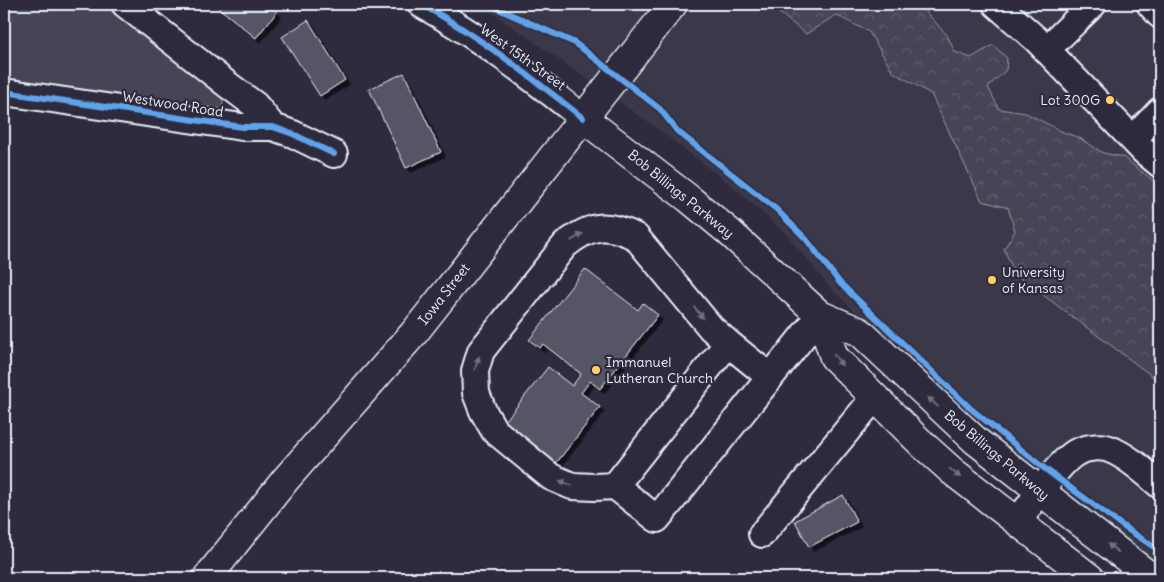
<svg xmlns="http://www.w3.org/2000/svg" width="1164" height="582" viewBox="0 0 1164 582" font-family="Delius,sans-serif">
	<defs>
		<pattern id="forest-crowns" width="20" height="18" patternUnits="userSpaceOnUse" patternTransform="scale(1.25)"><rect width="20" height="18" fill="#464455"/><path d="M2 6a3 3 0 1 1 6 0M12 15a3 3 0 1 1 6 0" fill="none" stroke="#615f6e"/></pattern>
		<filter id="shadow"><feDropShadow dx="4.5" dy="4.5" stdDeviation="0" flood-color="#0009"/></filter>
	</defs>
	<rect width="100%" height="100%" fill="#2f2a3d"/>
	<filter id="ink" filterUnits="userSpaceOnUse"><feTurbulence type="fractalNoise" baseFrequency=".02" numOctaves="2"/><feDisplacementMap in="SourceGraphic" scale="10" xChannelSelector="R" yChannelSelector="G"/><feConvolveMatrix kernelMatrix="1 2 1 2 8 2 1 2 1" color-interpolation-filters="sRGB"/></filter>
	<g filter="url(#ink)">
		<path fill="#3b3749" d="M477,4H1160V571L980,430L831,289L787,235L775,224L733,187L655,127L494,14Z"/>
		<path fill="#464455" stroke="#979aa6" d="M10,4H114L224,94L222,109L219,113L4,82V11Z"/>
		<path fill="url(#forest-crowns)" stroke="#979aa6" d="M768,4H927L926,12L947,35L955,52L971,58L993,45L1007,58L1006,70L988,87L999,109L1026,113L1065,133L1078,137L1103,153L1123,157L1160,186V382L1015,274L1004,249L1015,231L1008,208L982,201L931,94L893,72L869,32L836,15L806,34Z"/>
		<path fill="#575565" stroke="#e8f1f8" filter="url(#shadow)" d="M214,4H266L277,12L256,38Z
			M308,20L345,80L320,96L282,37Z
			M404,73L441,152L406,168L369,89Z
			M585,269L638,310L643,303L658,315L600,389L590,381L581,393L600,407L554,466L502,425L548,367L572,386L581,374L543,344L540,348L529,340Z
			M843,495L857,522L809,547L795,521Z"/>
		<g fill="none" stroke-linecap="round" stroke-linejoin="round">
			<g stroke="#e8f1f8" stroke-width="30">
				<path id="minor" d="M125,4L228,85L255,105L273,127
					M421,4C479,36 531,77 583,118
					M996,4L1037,40L1144,151L1160,164
					M1150,4L1160,15
					M1046,50L1093,4
					M4,92L242,127H273L293,134L334,154
					M1133,139L1160,111
					M770,377L728,343L615,486L657,519L820,315
					M615,486L595,487L572,486L551,477L494,430L483,411L476,393L475,371L481,351L565,245C590,225 606,222 636,237L711,328L728,343
					M1018,522C1031,504 1059,461 1077,452C1088,447 1103,445 1114,451C1131,459 1146,473 1160,485
					M762,534L874,398"/>
			</g>
			<g stroke="#e8f1f8" stroke-width="31">
				<path id="major" d="M583,118L688,198L728,231L820,315L860,332L976,441L1152,578
					M820,315L834,357L923,445L952,471L1090,578"/>
			</g>
			<g stroke="#e8f1f8" stroke-width="31">
				<path id="highway" d="M207,578L286,479L414,333L673,4"/>
			</g>
			<use href="#minor" stroke="#2f2a3d" stroke-width="26"/>
			<use href="#major" stroke="#2f2a3d" stroke-width="28"/>
			<use href="#highway" stroke="#2f2a3d" stroke-width="28"/>
			<g stroke="#2f2a3d" stroke-width="9">
				<path id="cycleway" d="M421,4C479,36 531,77 583,118
					M487,4L575,43L660,109L677,131L776,209L806,239L840,283L970,408L1040,465L1068,486L1127,529L1160,551
					M4,92L242,127H273L293,134L334,154"/>
			</g>
			<use href="#cycleway" stroke="#60a3ed" stroke-width="6"/>
		</g>
		<defs><path id="oneway-solid" d="M-6-.8H1V-3.2L6.5 0L1 3.2V.8H-6Z" transform="scale(1.25)"/></defs>
		<g fill="#70707e">
			<use href="#oneway-solid" transform="translate(577 237) rotate(-31)"/>
			<use href="#oneway-solid" transform="translate(699 313) rotate(51)"/>
			<use href="#oneway-solid" transform="translate(838 360) rotate(52)"/>
			<use href="#oneway-solid" transform="translate(477 363) rotate(-73)"/>
			<use href="#oneway-solid" transform="translate(933 402) rotate(-137)"/>
			<use href="#oneway-solid" transform="translate(955 473) rotate(39)"/>
			<use href="#oneway-solid" transform="translate(566 483) rotate(-160)"/>
			<use href="#oneway-solid" transform="translate(1113 548) rotate(-142)"/>
		</g>
	</g>
	<g fill="#ffd166" stroke="#2f2a3d" stroke-width="2">
		<circle cx="1110" cy="100" r="5"/>
		<circle cx="992" cy="280" r="5"/>
		<circle cx="596" cy="370" r="5"/>
	</g>
	<g text-anchor="middle" stroke-width="4.5" stroke-linejoin="round" paint-order="stroke">
		<g font-size="14" fill="#e8f1f8" stroke="#2f2a3d">
			<text transform="translate(523 57) rotate(36)" y="5">West 15th Street</text>
			<text transform="translate(173 104) rotate(9)" y="5">Westwood Road</text>
			<text transform="translate(681 194) rotate(39)" y="5">Bob Billings Parkway</text>
			<text transform="translate(444 294) rotate(-52)" y="5">Iowa Street</text>
			<text transform="translate(997 455) rotate(40)" y="5">Bob Billings Parkway</text>
		</g>
		<g font-size="14" fill="#e8f1f8" stroke="#2f2a3d" text-anchor="start">
			<text x="1100" y="105" text-anchor="end">Lot 300G</text>
			<text x="1002" y="277">University<tspan x="1002" dy="16">of Kansas</tspan></text>
			<text x="606" y="367">Immanuel<tspan x="606" dy="16">Lutheran Church</tspan></text>
		</g>
	</g>
	<rect width="1164" height="582" fill="none" stroke="#2f2a3d" stroke-width="20"/>
	<rect x="10" y="10" width="1144" height="562" fill="none" stroke="#e8f1f8" stroke-width="2" filter="url(#ink)"/>
</svg>
